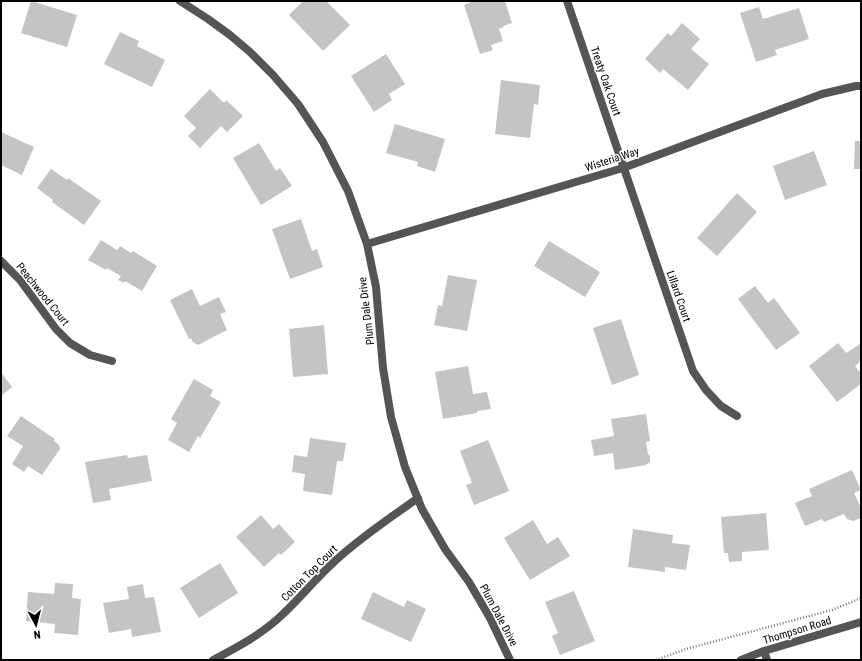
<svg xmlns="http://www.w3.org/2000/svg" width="862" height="661" viewBox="0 0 862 661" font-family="'Roboto Condensed',sans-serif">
	<rect width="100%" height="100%" fill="#fff"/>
	<path fill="#c4c4c4" d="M31,1L77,15L67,47L21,33Z
		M303,1H326L350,25L323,51L289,15Z
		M474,1H505L512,23L503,26L504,27L499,29L503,41L491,45L493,50L480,54L464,5Z
		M759,7L763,19L799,8L809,39L775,50L777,55L756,62L740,13Z
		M682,23L700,39L691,49L709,64L688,90L663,69L660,73L645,59L668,33L671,36Z
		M120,32L139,41L137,46L165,60L152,87L104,64Z
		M386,54L405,84L389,94L392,100L374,112L351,76Z
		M501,80L540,85L538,105L534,104L530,138L495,134Z
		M210,89L224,103L226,100L243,116L227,132L221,126L200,148L188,136L196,128L184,116Z
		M395,124L445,139L435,172L417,166L418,162L386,153Z
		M1,132L34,147L22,175L1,165Z
		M855,141H861V169H854Z
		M259,143L276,171L280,168L292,186L261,205L233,158Z
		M814,151L827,185L785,200L773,166Z
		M51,169L67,180L68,178L101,201L84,225L52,202L53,200L37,188Z
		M737,193L757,212L717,256L697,238Z
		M301,219L312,251L317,249L323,267L290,279L272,229Z
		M101,240L117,250L120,246L131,253L133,251L157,266L142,291L125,281L124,283L118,280L121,276L107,268L106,270L88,260Z
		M549,241L600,272L585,297L534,266Z
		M448,275L477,280L467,331L434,325L438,305L442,306Z
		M755,286L768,303L774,298L800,333L776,350L738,299Z
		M192,289L200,306L219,297L226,312L220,314L227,330L198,345L193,342L191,338L189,339L170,300Z
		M621,319L639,375L612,385L593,328Z
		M324,325L328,374L293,377L289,329Z
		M838,343L846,353L860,344H861V361L855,366L861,374V384L837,402L809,366Z
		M468,366L473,394L487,392L491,409L477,411V413L443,419L435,372Z
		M1,372L12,387L1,396Z
		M194,379L213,390L210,396L221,402L200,438L198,436L189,452L168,440L177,423L171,419Z
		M646,414L650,441L646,442L648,454L650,456V462L646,465L615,470L613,453L594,456L591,440L614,436L611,419Z
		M21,416L55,439L54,441L59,445L60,449L42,475L28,466L24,472L12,464L23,446L7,436Z
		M310,438L346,443L343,461H337L332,495L303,491L305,474L292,472L294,455L307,457Z
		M488,440L509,491L474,505L466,485L472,483L460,451Z
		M127,455L128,458L147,455L152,481L109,489L111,500L93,503L85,462Z
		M852,470L861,490L854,493L861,508V518L853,521L847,519L844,514L824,522L822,519L805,526L795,503L812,496L809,489Z
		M766,513L769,550L742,552V561L729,562L728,553H724L721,517Z
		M261,515L273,529L279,524L295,542L281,555L279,553L264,567L236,537Z
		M533,520L547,544L558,537L570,556L530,580L504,538Z
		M633,529L673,535L672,543L690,545L686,570L665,567V572L628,567Z
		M220,563L238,593L199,618L180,588Z
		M55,583L73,584L72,598L81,599L78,635L54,633L55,624L26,621L28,592L54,594Z
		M143,584L145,598L154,597L161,632L132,637L131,629L109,633L103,603L129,599L127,587Z
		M574,591L595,641L560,655L552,636L558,633L545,602Z
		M373,592L404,607L407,600L426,609L411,642L361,619Z"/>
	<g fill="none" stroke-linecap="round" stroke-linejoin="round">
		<path stroke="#777" stroke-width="2.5" stroke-dasharray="1 2" stroke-linecap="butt" d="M656,660L686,649L832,610L861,598"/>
		<path stroke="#555" stroke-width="8" d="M180,1L208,19L230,35L250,52L273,75L298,104L323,142L348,191L367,244L376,287L383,368L391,417L405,467L422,509L445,549L469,582L490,618L510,660
			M567,1L693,371L706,390L721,406L737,416
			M367,244L623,168L822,94L856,86H861
			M1,261L20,280L56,329L70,343L90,355L112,361
			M764,651L767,660
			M213,660C238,647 264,633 284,613C302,596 317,577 335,561C361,537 390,518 418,498"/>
		<path stroke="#555" stroke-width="8" d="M741,660L764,651L861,622"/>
	</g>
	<g text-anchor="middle" stroke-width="3" stroke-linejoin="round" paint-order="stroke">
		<g font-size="11" fill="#000" stroke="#fff">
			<text transform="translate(606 81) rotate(71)" y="4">Treaty Oak Court</text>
			<text transform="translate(612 159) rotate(-18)" y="4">Wisteria Way</text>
			<text transform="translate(43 294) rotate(51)" y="4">Peachwood Court</text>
			<text transform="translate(679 296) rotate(71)" y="4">Lillard Court</text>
			<text transform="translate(366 311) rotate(-97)" y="4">Plum Dale Drive</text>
			<text transform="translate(309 573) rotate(-45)" y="4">Cotton Top Court</text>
			<text transform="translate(499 615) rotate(62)" y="4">Plum Dale Drive</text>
			<text transform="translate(797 630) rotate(-17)" y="4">Thompson Road</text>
		</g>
	</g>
	<rect width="862" height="661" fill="none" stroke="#000000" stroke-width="4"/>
	<g transform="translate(36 625) rotate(173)" stroke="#ffffff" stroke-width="3" paint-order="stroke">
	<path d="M0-3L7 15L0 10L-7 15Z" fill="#000000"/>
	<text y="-6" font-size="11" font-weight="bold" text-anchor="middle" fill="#000000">N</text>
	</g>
</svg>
